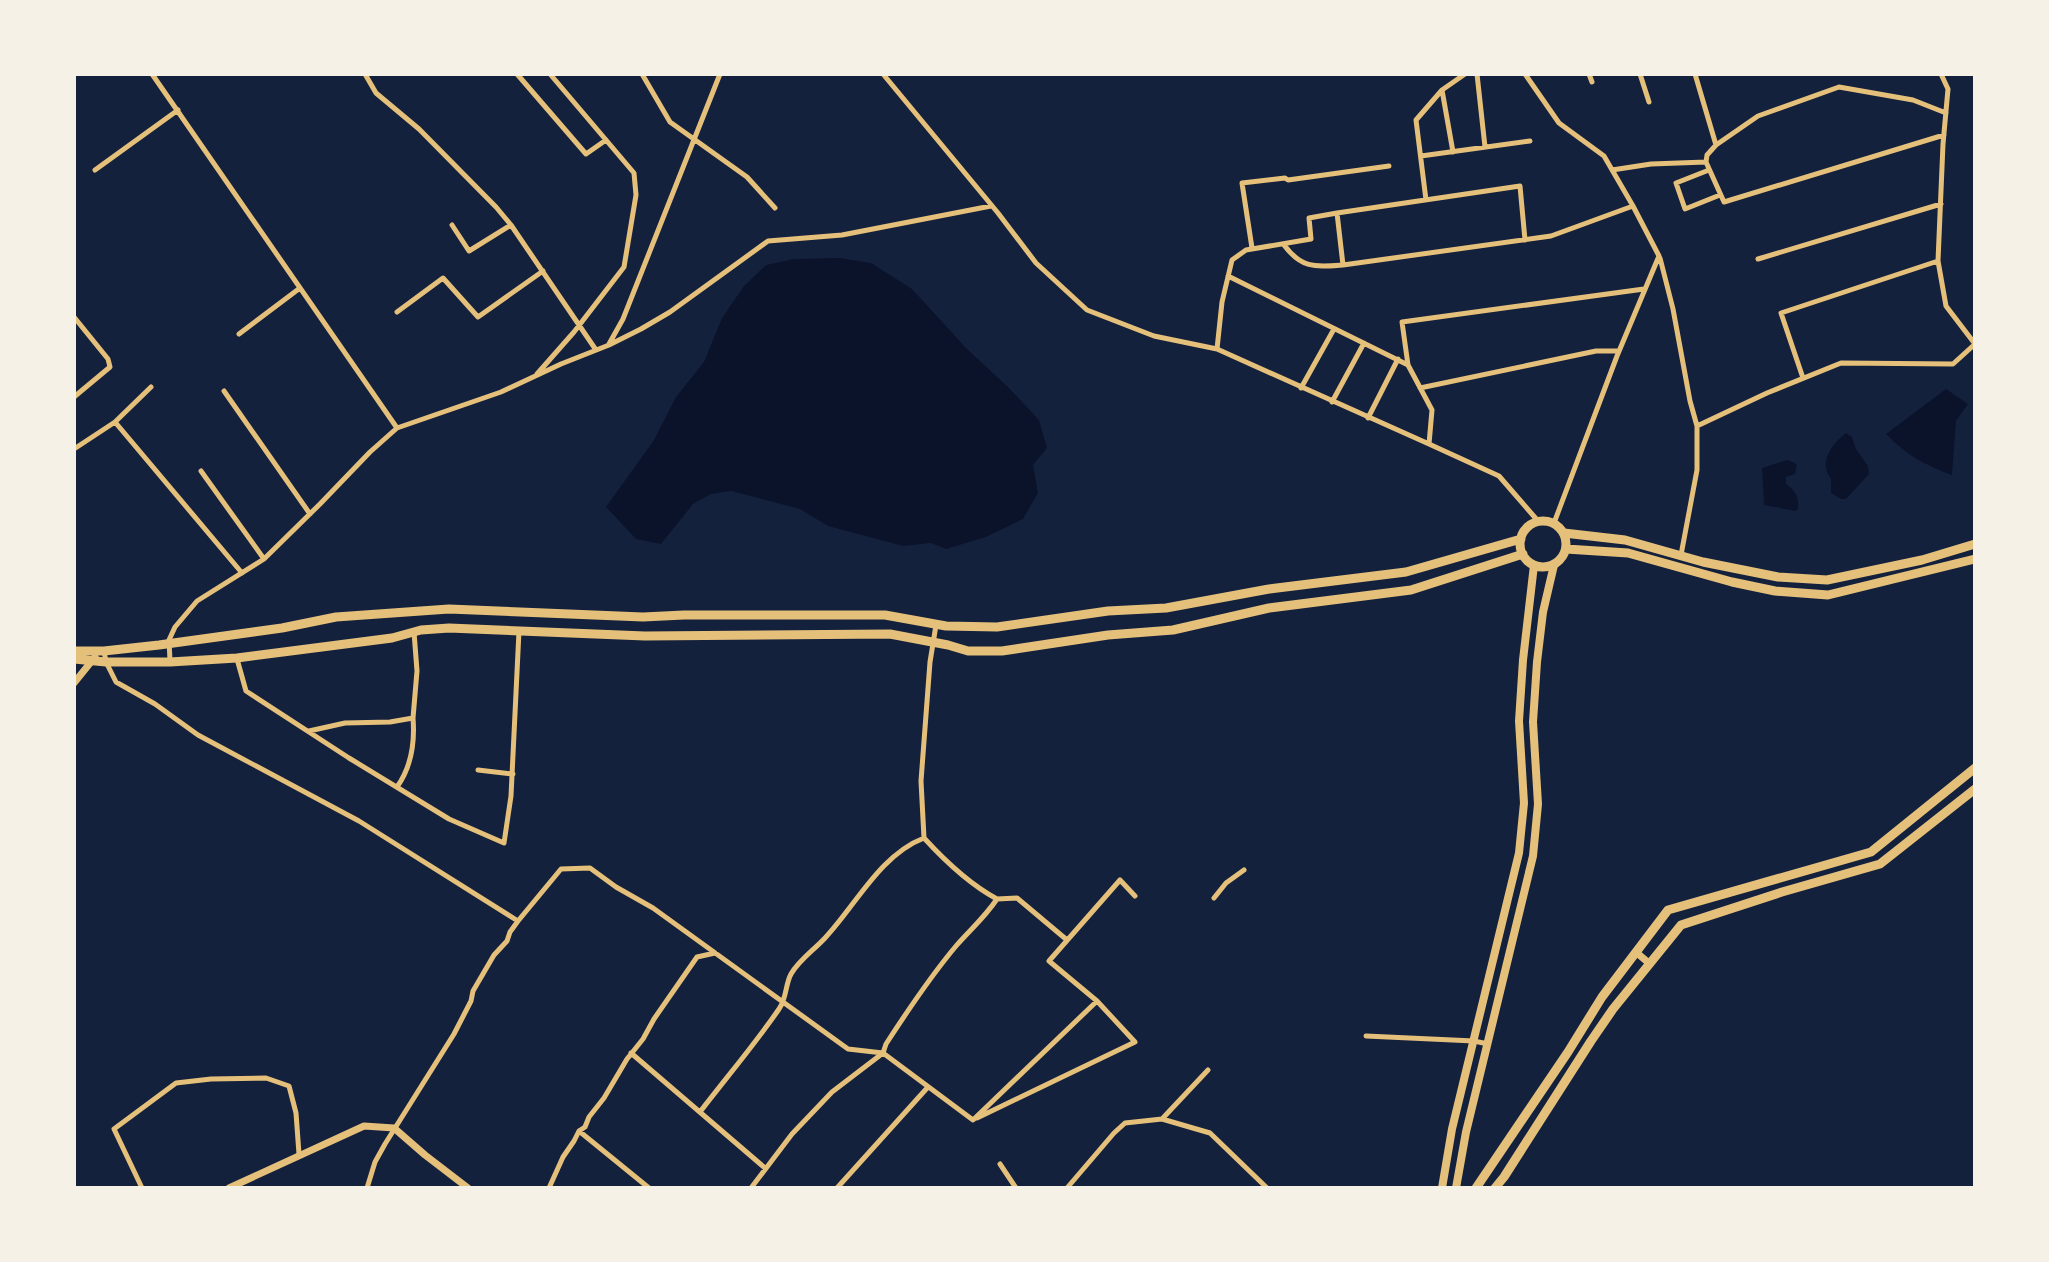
<svg xmlns="http://www.w3.org/2000/svg" width="2049" height="1262" viewBox="0 0 2049 1262" font-family="Montserrat,sans-serif">
	<rect width="100%" height="100%" fill="#14213d"/>
	<path fill="#0b132b" d="M840,258L871,263L912,289L966,348L1010,389L1039,420L1047,448L1033,465L1038,493L1023,519L986,537L946,549L931,543L903,546L828,526L800,509L731,491L711,494L693,504L661,544L636,539L606,507L654,440L676,397L704,362L722,318L744,286L766,265L794,259Z
		M1946,389L1968,404L1956,421L1952,475C1926,466 1905,454 1886,434Z
		M1846,433L1852,437L1856,449L1868,466L1869,474L1846,499H1841L1831,493V479C1818,462 1831,445 1846,433Z
		M1787,460L1793,462L1797,465L1795,474L1786,477V484C1796,491 1799,497 1798,509L1795,511L1764,505L1762,468Z"/>
	<g fill="none" stroke-linecap="round" stroke-linejoin="round">
		<path stroke="#e5c07b" stroke-width="5" d="M152,74L397,428
			M365,74L376,93L419,129L496,207L511,225L596,350
			M517,74L586,154L606,140
			M642,74L670,122L747,177L775,208
			M883,74L998,213L1036,263L1087,310L1154,336L1217,349
			M1477,74L1485,147
			M1525,74L1559,123L1604,156L1633,206L1659,256L1617,356L1554,523
			M1589,74L1592,82
			M1640,74L1649,102
			M1695,74L1716,145L1707,155L1706,162L1724,202L1944,135
			M1442,90L1453,152
			M1716,145L1758,116L1839,87L1913,100L1946,113
			M1421,156L1530,141
			M95,170L178,110
			M1612,170L1651,164L1706,162
			M1709,170L1676,183L1685,209L1720,195
			M1426,200L1416,120L1442,90L1465,74
			M1337,213L1520,186L1525,240
			M452,225L469,251L511,225
			M1284,245C1302,269 1315,267 1343,265
			M1252,248L1242,183L1285,178L1288,180L1389,166
			M1660,258L1673,309L1690,401L1697,426V470L1681,555
			M1758,259L1941,204
			M1938,261L1946,306L1975,344
			M1228,276L1408,365
			M397,312L443,278L478,317L543,271
			M74,317L108,359L110,367L74,397
			M239,334L300,288
			M609,344L623,319L720,74
			M537,374L574,332L624,267L636,195L634,173L550,74
			M1803,378L1781,313L1938,261L1943,144L1948,89L1941,74
			M1301,388L1334,329
			M1420,388L1596,351H1619
			M224,391L310,514
			M1332,402L1364,343
			M1368,418L1398,359
			M115,422L242,573
			M1697,426L1767,393L1841,363L1953,364L1975,344
			M1429,444L1217,349L1222,302L1232,260L1246,250L1311,239L1309,218L1337,213L1343,265L1551,236L1633,206
			M74,449L115,422L151,387
			M201,471L264,559
			M1538,521L1499,476L1429,444L1432,410L1408,365L1402,322L1644,289
			M104,651L106,662L116,682L155,704L198,735L359,821L518,921
			M237,659L246,691L349,758L449,819L504,843L511,796L519,631
			M170,661L169,640L175,627L197,601L264,559L320,504L370,452L397,428L501,392L561,364L609,345L641,329L670,312L768,241L842,235L991,206
			M413,718L417,671L414,632
			M309,731L345,723L390,722L413,718C415,743 412,766 397,787
			M478,770L513,774
			M1214,898L1226,883L1244,870
			M997,899L1017,898L1067,940
			M1366,1036L1474,1041L1488,1044
			M631,1053L765,1168
			M700,1112C726,1078 755,1044 779,1009C787,998 785,985 791,974C799,960 814,950 825,938C856,905 880,855 924,838
			M977,1118L1135,1042L1097,1001L1049,961L1120,880L1135,896
			M1162,1119L1208,1070
			M579,1131L649,1188
			M1000,1164L1016,1188
			M142,1188L114,1129L176,1083L211,1079L266,1078L289,1086L296,1113L299,1154
			M367,1188L375,1162L385,1144L454,1034L471,1001L473,991L494,955L507,941L510,932L518,921L561,869L590,868L616,887L653,908L848,1049L883,1053L973,1120L1097,1001
			M549,1188L563,1157L574,1141L579,1131L585,1127L589,1117L604,1098L627,1059L643,1039L654,1019L697,957L715,953
			M751,1188L792,1134L832,1092L883,1053L886,1044C908,1010 930,977 956,946C970,930 985,917 997,899C969,884 946,862 924,838L921,781L930,662L936,625
			M837,1188L928,1087
			M1067,1188L1114,1133L1125,1123L1162,1119L1210,1133L1267,1188"/>
		<path stroke="#e5c07b" stroke-width="7" d="M74,683L95,657
			M1637,953L1650,964
			M229,1188L364,1126L394,1128L425,1155L468,1188"/>
		<path stroke="#e5c07b" stroke-width="8" d="M1442,1188L1452,1129L1519,853L1524,803L1519,721L1523,660L1534,565
			M1456,1188L1466,1132L1533,856L1538,804L1533,722L1537,662L1543,612L1554,565"/>
		<path stroke="#e5c07b" stroke-width="9" d="M1520 544a23 23 0 1 1 46 0a23 23 0 1 1-46 0Z
			M1564,533L1625,540L1703,562L1778,577L1827,580L1922,560L1975,544
			M1566,549L1628,553L1732,582L1775,591L1828,595L1975,559
			M74,651H104L159,645L282,628L336,617L449,609L643,617L684,615H885L946,626L997,627L1108,611L1166,608L1269,589L1406,572L1521,539
			M74,659L106,662H170L237,658L392,638L421,630L449,628L645,636L890,634L948,645L968,651H1002L1108,635L1173,630L1269,608L1411,590L1523,554
			M1476,1188L1568,1052L1602,997L1668,910L1871,852L1975,768
			M1495,1188L1504,1177L1591,1041L1613,1009L1681,925L1782,892L1880,864L1975,789"/>
	</g>
	<rect width="2049" height="1262" fill="none" stroke="#f6f1e7" stroke-width="152"/>
</svg>
